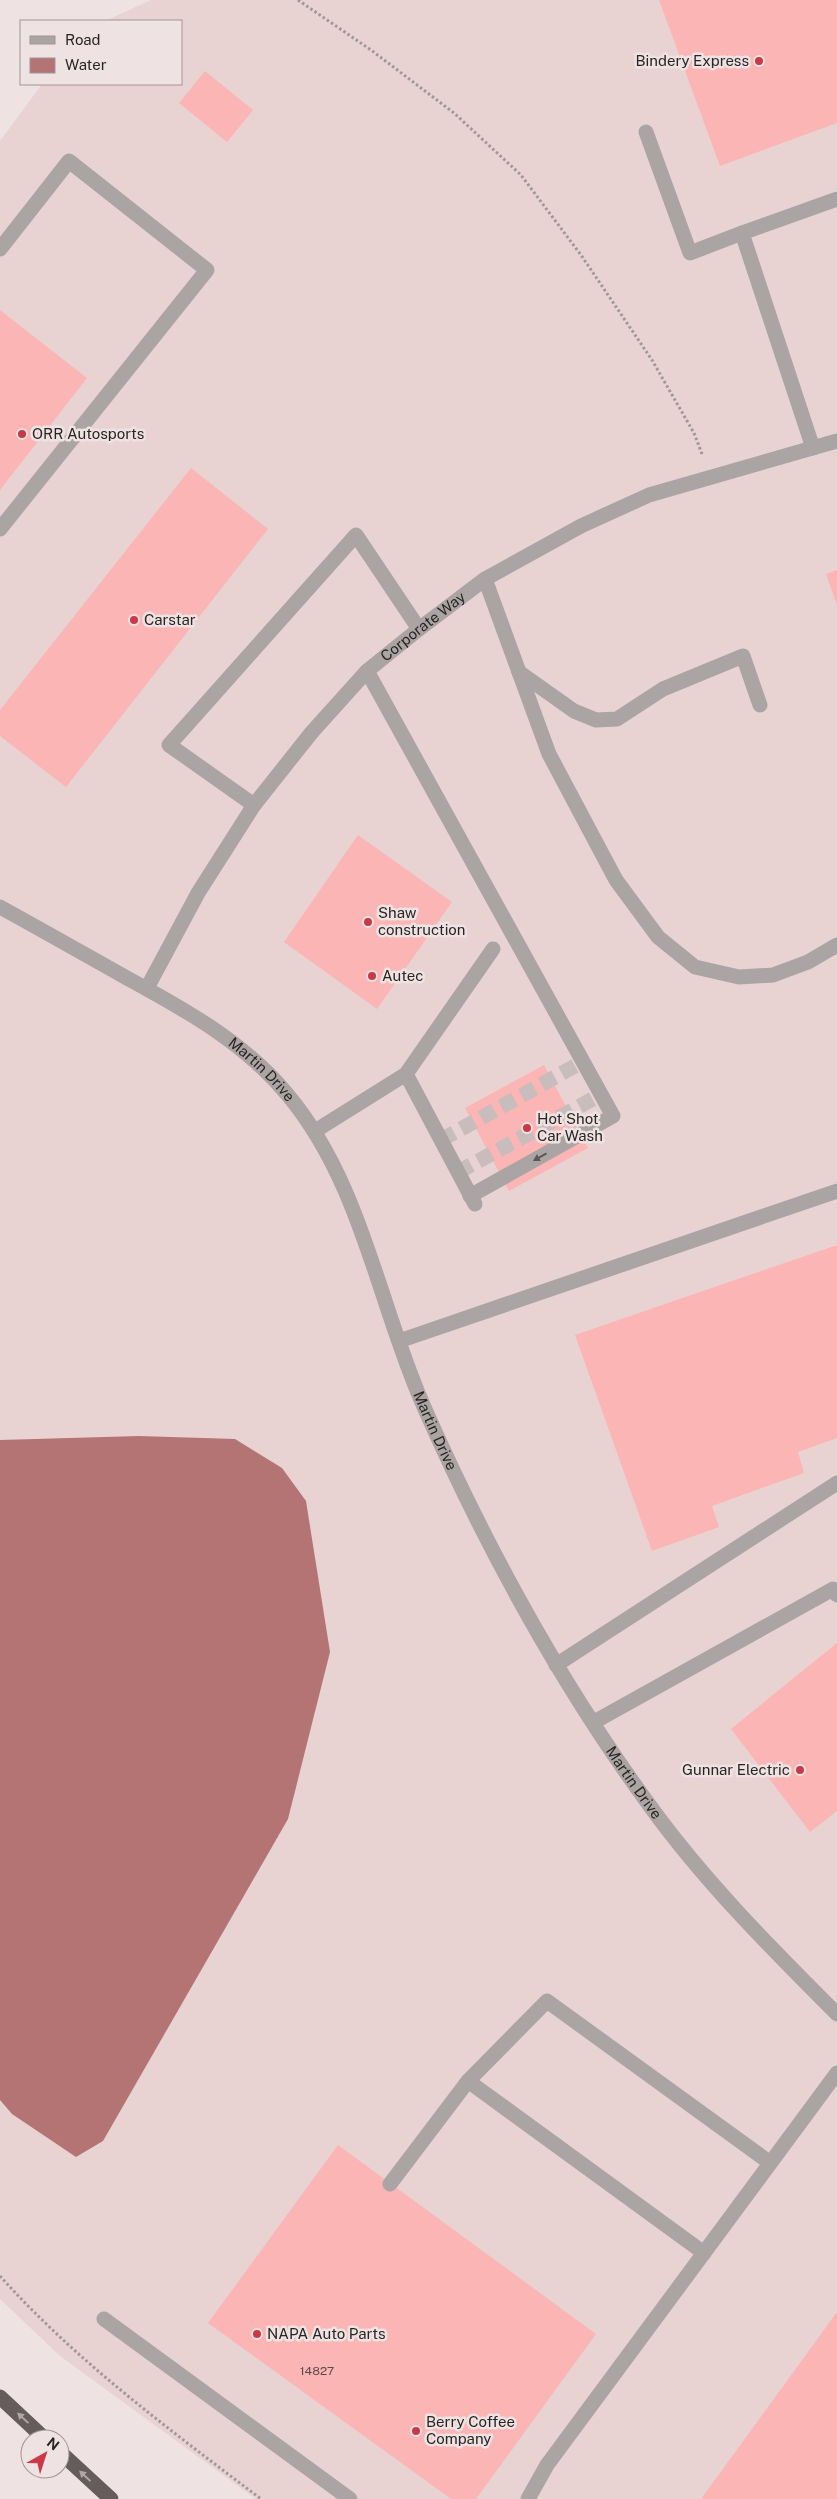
<svg xmlns="http://www.w3.org/2000/svg" width="837" height="2499" viewBox="0 0 837 2499" font-family="'Public Sans',sans-serif">
	<rect width="100%" height="100%" fill="#efe2e2"/>
	<path fill="#e8d3d2" d="M151,0H837V2499H256L60,2356L0,2299V141L42,84H181V21H105Z"/>
	<path fill="#b47474" d="M139,1436L235,1439L282,1468L306,1501L330,1652L288,1819L103,2141L76,2157L12,2114L0,2100V1440Z"/>
	<path fill="#fab5b4" d="M659,0H837V123L720,166Z
		M205,71L253,110L227,142L179,103Z
		M0,310L87,378L0,490Z
		M191,468L268,529L66,787L0,736V710Z
		M837,570V605L826,574Z
		M358,835L452,902L377,1009L284,942Z
		M544,1065L588,1148L509,1191L465,1108Z
		M837,1245V1438L798,1452L804,1473L712,1506L719,1527L652,1551L575,1335Z
		M837,1643V1811L810,1832L731,1729Z
		M338,2145L596,2334L476,2499H451L208,2323Z
		M837,2312V2499H701Z"/>
	<g fill="none" stroke-linecap="round" stroke-linejoin="round">
		<path stroke="#c8bcbc" stroke-width="15" stroke-dasharray="15 8" stroke-linecap="butt" d="M441,1140L584,1061
			M458,1172L602,1094"/>
		<path stroke="#a09797" stroke-width="3" stroke-dasharray="2.5 2.5" stroke-linecap="butt" d="M298,0L371,50L454,113L521,175L581,255L652,360L694,433L702,454
			M0,2276C76,2361 170,2430 261,2499"/>
		<g stroke="#aaa5a4" stroke-width="15">
			<path d="M646,132L690,253L742,233"/>
			<path d="M0,249L69,161L207,270L0,529"/>
			<path d="M813,448L742,233L837,199"/>
			<path d="M485,579L549,754L616,880L658,937L695,967L739,977L773,975L808,962L837,945"/>
			<path d="M367,671L613,1116L470,1196"/>
			<path d="M519,672L574,711L596,720L617,719L663,689L743,656L760,705"/>
			<path d="M254,805L169,745L356,535L419,629"/>
			<path id="s1" d="M0,907C42,930 84,954 125,977C184,1009 244,1042 287,1094C362,1183 378,1304 424,1407C486,1547 560,1683 650,1806C705,1882 771,1948 837,2014"/>
			<path id="s2" d="M147,988L198,893L254,805L312,732L367,671L419,629L485,579L581,526L649,495L837,441"/>
			<path d="M406,1074L475,1204"/>
			<path d="M315,1131L406,1074L493,949"/>
			<path d="M399,1341L837,1191"/>
			<path d="M556,1665L837,1483"/>
			<path d="M594,1722L833,1589L837,1595"/>
			<path d="M468,2081L547,2001L769,2162"/>
			<path d="M390,2184L468,2081L704,2253"/>
			<path d="M104,2319L350,2499"/>
			<path d="M528,2499L547,2465L837,2073"/>
		</g>
		<path stroke="#665c5b" stroke-width="15" d="M0,2397L45,2439
			M60,2452L111,2499"/>
	</g>
	<defs><path id="oneway-solid" d="M-6-.8H1V-3.2L6.5 0L1 3.2V.8H-6Z" transform="scale(1.25)"/></defs>
	<use fill="#5d5858" href="#oneway-solid" transform="translate(540 1157) rotate(151)"/>
	<g fill="#b1a6a5">
		<use href="#oneway-solid" transform="translate(23 2418) rotate(-137)"/>
		<use href="#oneway-solid" transform="translate(85 2476) rotate(-137)"/>
	</g>
	<g fill="#c93948" stroke="#efe2e2" stroke-width="2">
		<circle cx="759" cy="61" r="5"/>
		<circle cx="22" cy="434" r="5"/>
		<circle cx="134" cy="620" r="5"/>
		<circle cx="368" cy="922" r="5"/>
		<circle cx="372" cy="976" r="5"/>
		<circle cx="527" cy="1128" r="5"/>
		<circle cx="800" cy="1770" r="5"/>
		<circle cx="257" cy="2334" r="5"/>
		<circle cx="416" cy="2431" r="5"/>
	</g>
	<g text-anchor="middle" stroke-width="5" stroke-linejoin="round" paint-order="stroke">
		<g font-size="12" fill="#5e4949">
			<text x="317" y="2375">14827</text>
		</g>
		<g font-size="15" fill="#2a2525" stroke="#efe2e2" text-anchor="start">
			<text x="749" y="66" text-anchor="end">Bindery Express</text>
			<text x="32" y="439">ORR Autosports</text>
			<text x="144" y="625">Carstar</text>
			<text x="378" y="918">Shaw<tspan x="378" dy="17">construction</tspan></text>
			<text x="382" y="981">Autec</text>
			<text x="537" y="1124">Hot Shot<tspan x="537" dy="17">Car Wash</tspan></text>
			<text x="790" y="1775" text-anchor="end">Gunnar Electric</text>
			<text x="267" y="2339">NAPA Auto Parts</text>
			<text x="426" y="2427">Berry Coffee<tspan x="426" dy="17">Company</tspan></text>
		</g>
		<g font-size="15" fill="#2a2525" stroke="#efe2e2">
			<text dy="5" stroke="none"><textPath href="#s2" startOffset="459">Corporate Way</textPath></text>
			<text dy="5" stroke="none"><textPath href="#s1" startOffset="309">Martin Drive</textPath></text>
			<text dy="5" stroke="none"><textPath href="#s1" startOffset="714">Martin Drive</textPath></text>
			<text dy="5" stroke="none"><textPath href="#s1" startOffset="1119">Martin Drive</textPath></text>
		</g>
	</g>
	<rect x="20" y="20" width="162" height="65" fill="#efe2e2" stroke="#a09696"/>
	<rect x="30" y="36" width="25" height="8" fill="#aaa5a4" stroke="#a09696"/>
	<text x="65" y="45" font-size="15" fill="#2a2525">Road</text>
	<rect x="30" y="58" width="25" height="15" fill="#b47474" stroke="#a09696"/>
	<text x="65" y="70" font-size="15" fill="#2a2525">Water</text>
	<g transform="translate(45 2454) rotate(39)"><circle r="24" fill="#efe2e2" stroke="#a09696"/>
	<path d="M0-4L9 19L0 12L-9 19Z" fill="#c93948"/>
	<text y="-8" font-size="14" font-weight="bold" text-anchor="middle" fill="#2a2525">N</text>
	</g>
</svg>
